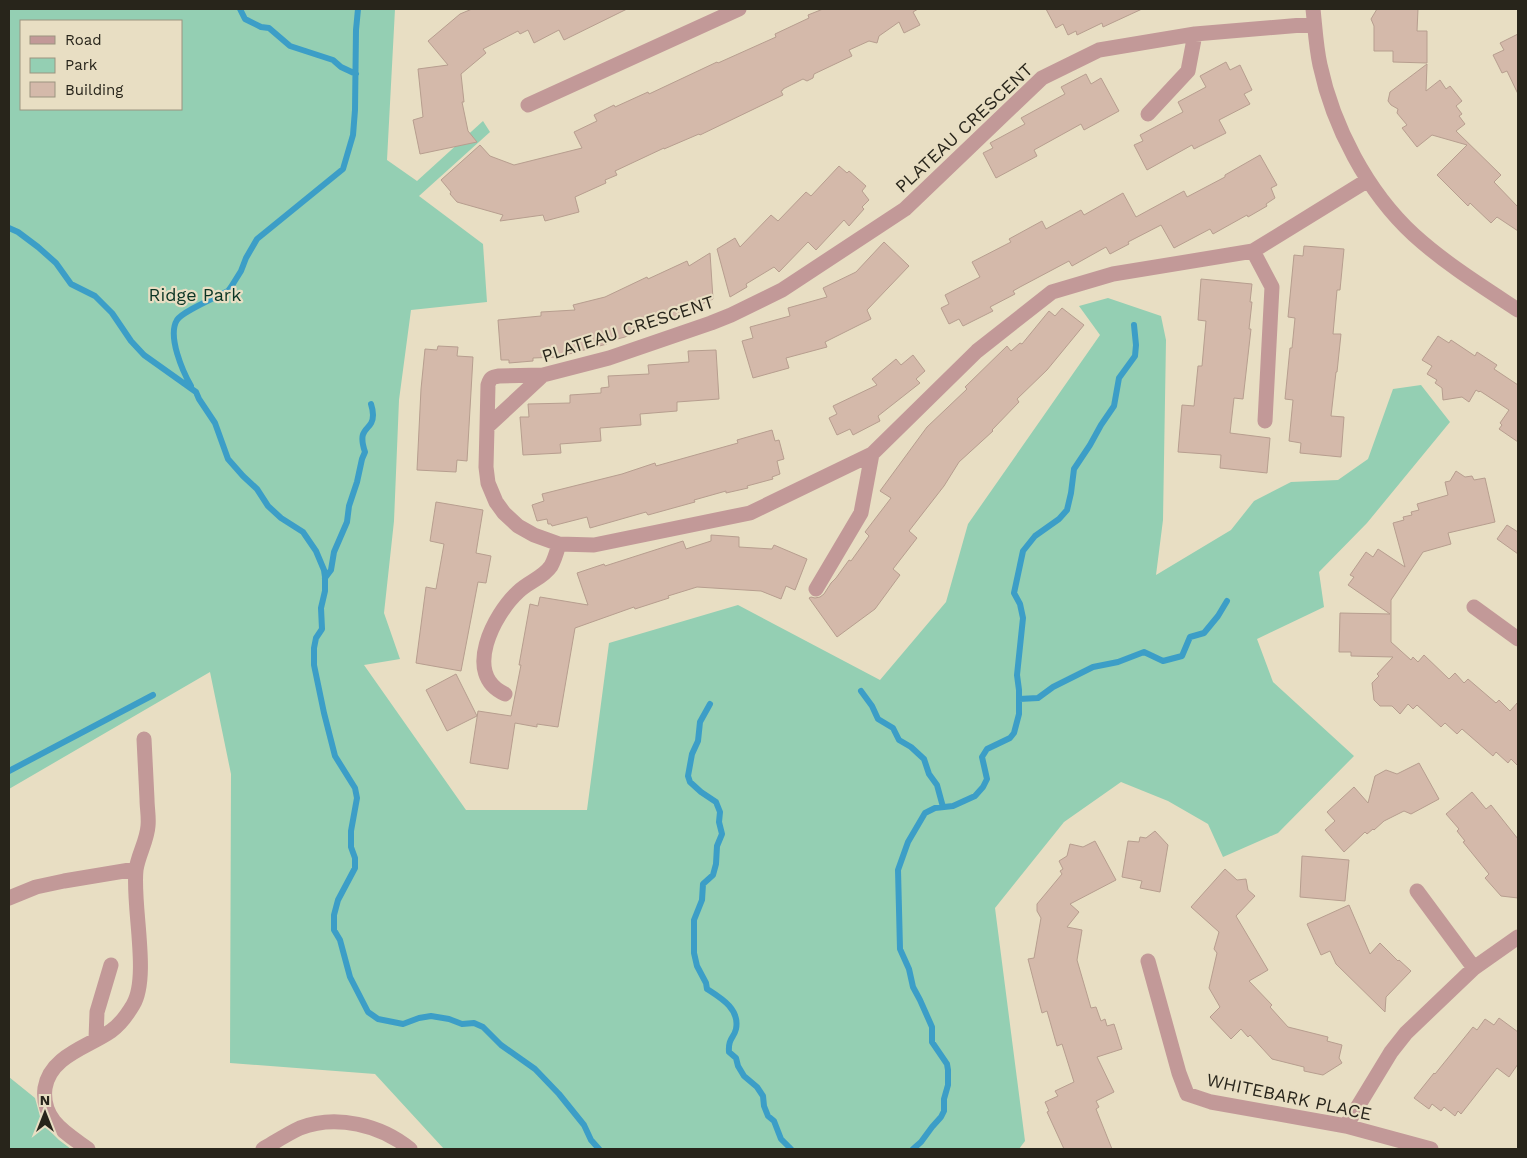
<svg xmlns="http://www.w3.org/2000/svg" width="1527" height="1158" viewBox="0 0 1527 1158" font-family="'Work Sans',sans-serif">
	<rect width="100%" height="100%" fill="#e8dec3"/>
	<path fill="#94cfb3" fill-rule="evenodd" d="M9,9H395L387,160L417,181L483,121L490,132L419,196L483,244L487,302L411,310L399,400L394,521L384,613L400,659L364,665L466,810H587L609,643L738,605L880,680L946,602L968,524L1100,335L1079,306L1108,298L1161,316L1166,340L1163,520L1156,575L1231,530L1254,501L1291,482L1338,480L1368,459L1393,389L1421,385L1450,422L1367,523L1319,572L1324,607L1257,639L1273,682L1354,756L1278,833L1223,857L1208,824L1168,801L1121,782L1064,822L995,908L1025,1141L1019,1149H444L375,1074L230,1063L231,774L210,672L9,789ZM21,21H181V109H21Z
		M9,1077L35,1098L41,1120L47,1128L59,1140L71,1149H9Z"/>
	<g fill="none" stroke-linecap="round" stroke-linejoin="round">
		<path stroke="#3c9ec7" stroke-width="6" d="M240,9L245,19L261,27L269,28L290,46L333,60L341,67L356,74
			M9,228L18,232L38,247L56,263L71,284L95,296L112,313L131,341L144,355L196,392L199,399L215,423L228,459L243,476L257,489L268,506L281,518L303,532L316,551L324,570L325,577V591L321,608L322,629L316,638L314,648V665L324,713L335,756L355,788L357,798L351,831V847L355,858V868L338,900L334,915V930L340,940L350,977L368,1012L378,1019L403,1024L419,1018L431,1016L449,1019L462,1024L474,1023L483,1027L501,1045L535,1069L559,1094L584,1125L591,1140L599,1149
			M191,386C183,372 167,336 177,320C183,311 217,297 228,291L231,287L241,271L246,258L257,239L343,169L353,135L355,110L356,30L358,9
			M325,578L331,570L334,552L347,522L349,506L357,482L362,459L365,452C356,425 373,432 373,415C373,412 372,407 371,404
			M861,691L872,706L878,719L893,728L899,740L911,747L924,759L929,774L937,785L943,807
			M1019,699L1038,698L1053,687L1093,667L1118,662L1144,652L1163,661L1182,656L1190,637L1204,633L1218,616L1227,601
			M710,704L700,722L698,741L692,754L688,776L690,782L701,792L716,802L720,812L719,822L722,834L717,846L716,864L713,875L703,884L702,900L694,920V953L697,966L706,983L707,989C721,998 740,1009 736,1029C734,1038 728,1038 729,1052L736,1058L738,1066L744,1076L757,1087L763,1096L764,1106L768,1116L774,1121L781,1139L791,1149
			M9,771L153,695
			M913,1149L921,1142L932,1127L941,1117L944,1111V1099L948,1085V1070L947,1064L932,1042V1027L920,1000L913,987L909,969L900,949L898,870L908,842L925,813L935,808L953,806L975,796L983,787L987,779L982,757L987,749L1010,738L1014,733L1019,714V690L1017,675L1023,618L1020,604L1014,593L1023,551L1035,536L1059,519L1067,510L1071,493L1074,469L1090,445L1101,425L1114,406L1119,378L1135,356L1136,345L1134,325"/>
	</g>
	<path fill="#d4b9aa" stroke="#b79e8f" d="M472,9H627L564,40L559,30L534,43L528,30L520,34L518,31L483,49L486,53L461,74L464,102H462L468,131L477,142L420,154L413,120L423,117L418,69L448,65L428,41L460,14Z
		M823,9H918L913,12L920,25L904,33L899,22L879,36L877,43L869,41L849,50L852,56L814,74L813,78L807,81L803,79L783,89V90L781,91L783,95L700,135L699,134L664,149V148L615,171L617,175L605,180L606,183L575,197L579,212L545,221L543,215L500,221L503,215L457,202L450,194L451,192L441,180L480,145L490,156L514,165L582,148L574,132L597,121L594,115L614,105L615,107L648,92L649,94L717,62L718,63L776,37L775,34L809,18L808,15Z
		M1046,9H1142L1103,27L1102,23L1077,35L1076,31L1068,35L1063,24L1056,28Z
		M1377,9H1418L1417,31H1427V63L1393,62V51H1374V26L1371,19Z
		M1518,34V94L1507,71L1502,73L1493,55L1504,50L1500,43Z
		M1226,62L1230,70L1240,65L1252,90L1244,94L1250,104L1219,120L1226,133L1194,149L1192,145L1147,170L1134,145L1143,141L1140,135L1183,112L1178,102L1206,87L1200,76Z
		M1427,64L1426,91L1440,80L1446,89L1450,86L1462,101L1456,106L1462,114L1459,116L1465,124L1456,131L1501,175L1494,182L1518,207V231L1497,217L1491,223L1470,203L1468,206L1437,175L1467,145L1432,135L1417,147L1402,128L1407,125L1397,113L1398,109L1391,105L1388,101L1390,92Z
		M1086,74L1091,84L1101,78L1119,111L1084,130L1081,124L1034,150L1037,156L996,178L983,153L993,148L990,143L1025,124L1021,118L1065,94L1061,87Z
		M1260,155L1277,185L1271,188L1275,198L1266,204L1267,206L1248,217L1247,215L1213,234L1210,229L1174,248L1161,225L1128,242L1129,244L1110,254L1106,247L1072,266L1069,261L1020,287L1013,291L1015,294L990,307L993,311L963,326L959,319L949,324L941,308L949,304L945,295L980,277L972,262L1011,242L1009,239L1042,221L1046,229L1081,210L1084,215L1123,193L1136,217L1184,191L1187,197L1225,177V175Z
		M839,166L847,173L849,171L866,186L862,191L869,200L862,207L864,209L849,226L844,220L816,250L808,242L779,272L774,267L746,284L747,287L730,297L717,249L735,238L740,247L771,215L778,221L806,192L811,196Z
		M884,242L909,266L867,310L871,319L825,342L827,347L786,358L789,368L753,378L742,341L753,338L750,327L790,316L788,308L827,297L823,288L856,272Z
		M1304,246L1344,249L1340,290H1337L1333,334H1341L1337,372H1336L1331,416L1344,417L1341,457L1300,453L1301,443L1289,441L1293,400L1285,399L1290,348H1292L1295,318L1288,317L1294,255L1303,256Z
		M710,253L713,299L693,308L694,310L674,320L672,315L625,337L606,342L607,344L565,355L557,357L533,358V361L509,363V360H501L498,320L541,316V312L575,310L573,305L605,297L647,277L648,279L687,261L689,266Z
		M1201,279L1252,284L1250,302H1252L1249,329H1251L1243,399L1234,398L1230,433L1270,438L1267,473L1220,468L1221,455L1178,452L1182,405L1194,406L1198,366H1202L1206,321L1198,320Z
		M1062,308L1084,325L1047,370L1017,399L1019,402L992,430L993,431L959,462L944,486L909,531L917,538L893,569L900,575L875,609L837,637L809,598L811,597L815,598L820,597L824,594L831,583L836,578L849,560L851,561L869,536L865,532L891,498L880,491L927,427L967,389L965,387L1007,346L1011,351L1020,343L1022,344L1049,311L1055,316Z
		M1438,336L1449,343L1451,340L1475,356L1477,352L1497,365L1494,369L1518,385V442L1499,429L1502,425L1500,423L1509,410L1480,391L1479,392L1476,390L1469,402L1462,397L1443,400L1442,388L1435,383L1437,380L1427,374L1432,366L1422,360Z
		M438,346L458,347L457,356L473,357L467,461L457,460L456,472L417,470L421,389L425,349L437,350Z
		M716,350L719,399L677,402V411L640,414L641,425L600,428L601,441L560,444L561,453L523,455L520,417H529L528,404L570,403V395L601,393V388L609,387L608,376L649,374L648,365L689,362L688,351Z
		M913,355L925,371L916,379L920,383L878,416L880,421L853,435L850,429L837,435L829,418L837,414L833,406L877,385L872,379L896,359L901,365Z
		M772,430L775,441L779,440L784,459L777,461L780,474L772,477L773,479L747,486L748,488L726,493V491L694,500L695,502L648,515L646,512L590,528L587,517L552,526L551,524H548L547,519L537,521L532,505L544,501L542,494L622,474L655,463L656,466L738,443L737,440Z
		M1456,471L1465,477L1472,476L1474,480L1485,478L1495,522L1448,533L1451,544L1423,552L1391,600V642L1411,660L1413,657L1418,662L1424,655L1449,679L1455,673L1464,683L1468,679L1496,703L1499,700L1510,711L1518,702V766L1511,759L1508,763L1496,752L1493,756L1462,729L1457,734L1445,723L1441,727L1417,705L1413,709L1408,704L1400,714L1392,706H1380L1374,700L1372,683L1379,676L1377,674L1393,657L1351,656V652H1339L1340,613L1390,614L1348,585L1354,577L1350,575L1366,552L1373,557L1378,549L1405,567L1393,523L1404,520L1403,517L1412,515L1411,512L1419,510L1417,504L1448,495L1445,482L1450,481Z
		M436,502L483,510L476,553L491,556L486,583L478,582L461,671L416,663L426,587L436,589L444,544L430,541Z
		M1507,525L1518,532V554L1497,539Z
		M711,535L739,537V547L772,549L774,545L807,559L795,590L786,586L781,599L761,591L697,587L668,596L669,598L635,609L634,607L575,628L558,727L537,724V727L515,723L508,769L470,763L478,711L511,716L521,665H519L530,604L538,606L540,597L588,605L577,573L604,564L605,566L683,541L686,549L711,541Z
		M456,674L477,716L447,731L426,690Z
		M1419,763L1439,799L1411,814L1404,811L1384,821L1374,830L1373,829L1367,834L1365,832L1344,852L1325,830L1335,821L1327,812L1354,787L1368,803L1375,776L1386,770L1397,774Z
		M1472,792L1486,809L1491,805L1518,839V898L1501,896L1485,878L1489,874L1463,842L1465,841L1457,831L1459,829L1446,814Z
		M1155,831L1168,845L1160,892L1140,888L1142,881L1122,877L1128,841L1139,842L1140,837L1146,838Z
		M1095,841L1116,880L1070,904L1079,912L1067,927L1082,930L1077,960L1091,1008L1096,1007L1101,1021L1105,1019L1107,1026L1114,1024L1122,1049L1097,1057L1114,1092L1096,1101L1099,1107L1096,1109L1112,1149H1064L1047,1112L1049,1111L1045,1102L1058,1096L1055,1091L1074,1082L1062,1044L1057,1046L1047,1011L1042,1013L1028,959L1034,958L1041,918L1037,911V904L1062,874L1060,871L1063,869L1059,861L1067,856L1070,844L1083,847Z
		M1302,856L1349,860L1345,901L1300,897Z
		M1225,869L1237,880L1246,879L1248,890L1255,896L1236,916L1268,970L1249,981L1272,1005L1270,1007L1288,1027L1328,1037L1327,1041L1342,1045L1339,1058L1342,1063L1323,1075L1304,1071V1067L1272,1059L1250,1035L1248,1037L1241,1029L1231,1039L1210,1017L1220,1007L1209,988L1217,953L1214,949L1219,932L1191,907Z
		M1349,905L1370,954L1380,943L1398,961L1399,960L1411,971L1386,997L1385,1012L1336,964L1330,951L1321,955L1307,924Z
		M1499,1018L1518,1032V1064L1509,1077L1497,1068L1461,1114L1458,1111L1455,1116L1444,1107L1441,1111L1432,1104L1429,1109L1414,1098L1434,1073L1435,1074L1473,1027L1477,1030L1485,1019L1494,1025Z"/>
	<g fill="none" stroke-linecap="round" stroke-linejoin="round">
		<path stroke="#c29998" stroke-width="15" d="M1313,9C1315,27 1316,47 1320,65C1333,126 1367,192 1414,235C1446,264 1483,287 1518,310
			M1314,24L1195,34L1099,50L1042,78L905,209L782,290L731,315L711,323L609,358L543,375L487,427L486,467L488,483L496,502L504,513L518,526L534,535L559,544L594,545L750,513L872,454L977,351L1052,292L1113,274L1253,251L1368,180
			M528,105L739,9
			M1148,114L1188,71L1195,34
			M1253,251L1272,287L1265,421
			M487,427L488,385C490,378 492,377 499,376L543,375
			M816,589L861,513L872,454
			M1474,607L1518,639
			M505,694C462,675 494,614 518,592C528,582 543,578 551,566C555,559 557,551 559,544
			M1417,891L1474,968
			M9,898L36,887L64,881L136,869
			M1148,961L1179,1073L1187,1094L1211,1102L1346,1126L1431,1149
			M96,1039L97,1012L111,965
			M1346,1126L1391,1052L1406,1033L1474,968L1518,937
			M88,1149C66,1133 41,1120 45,1088C50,1056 88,1047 111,1031C121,1024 127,1015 133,1005C150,977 132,905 136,870C138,855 147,841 148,826C149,817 147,808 147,799C146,779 145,759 144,739
			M263,1149C275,1142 287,1134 300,1128C336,1114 381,1125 410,1149"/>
	</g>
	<g text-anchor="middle" stroke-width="4.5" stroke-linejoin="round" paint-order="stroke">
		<g font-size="18" fill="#28251b" stroke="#e8dec3">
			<text transform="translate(964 128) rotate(-43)" y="6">PLATEAU CRESCENT</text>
			<text transform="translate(628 329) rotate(-18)" y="6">PLATEAU CRESCENT</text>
			<text transform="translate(1289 1097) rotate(12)" y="6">WHITEBARK PLACE</text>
		</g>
		<g font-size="18" fill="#0b3525" stroke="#e8dec3">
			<text x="195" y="301">Ridge Park</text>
		</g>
	</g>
	<rect width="1527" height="1158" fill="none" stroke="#28251b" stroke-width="20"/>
	<rect x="20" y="20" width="162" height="90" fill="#e8dec3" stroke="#9b9480"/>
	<rect x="30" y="36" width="25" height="8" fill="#c29998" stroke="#9b9480"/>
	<text x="65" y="45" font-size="15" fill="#28251b">Road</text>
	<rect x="30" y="58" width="25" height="15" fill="#94cfb3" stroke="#9b9480"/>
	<text x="65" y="70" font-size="15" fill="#28251b">Park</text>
	<rect x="30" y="82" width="25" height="15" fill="#d4b9aa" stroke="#9b9480"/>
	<text x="65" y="95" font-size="15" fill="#28251b">Building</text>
	<g transform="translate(45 1113)" stroke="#e8dec3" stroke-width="4" paint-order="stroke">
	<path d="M0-4L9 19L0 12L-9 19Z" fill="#28251b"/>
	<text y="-8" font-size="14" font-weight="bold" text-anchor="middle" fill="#28251b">N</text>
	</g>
</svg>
